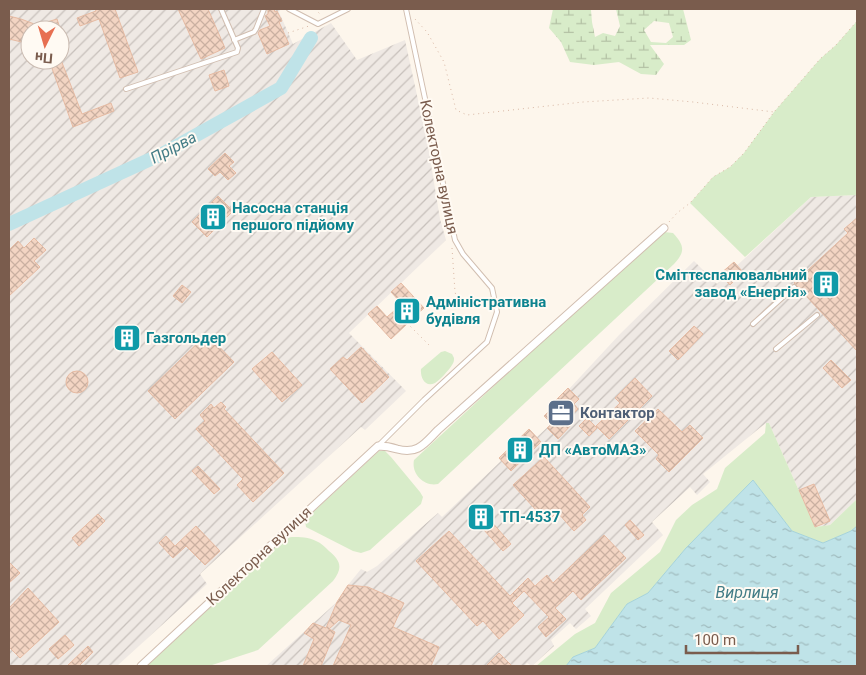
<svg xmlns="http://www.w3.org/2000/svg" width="866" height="675" viewBox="0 0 866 675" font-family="Roboto,sans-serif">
	<defs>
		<pattern id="industrial-furrows" width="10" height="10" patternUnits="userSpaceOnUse" patternTransform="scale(1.25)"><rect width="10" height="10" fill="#efe9e4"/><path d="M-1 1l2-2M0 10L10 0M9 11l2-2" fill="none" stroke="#c7c0bb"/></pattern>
		<pattern id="wetland-marsh" width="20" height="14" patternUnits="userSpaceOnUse" patternTransform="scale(1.25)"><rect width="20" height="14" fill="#d8ecc9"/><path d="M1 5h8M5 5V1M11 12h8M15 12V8" fill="none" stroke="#b4c2a5"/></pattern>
		<pattern id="water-ripples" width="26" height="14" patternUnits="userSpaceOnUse" patternTransform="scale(1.25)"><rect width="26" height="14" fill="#bfe3e8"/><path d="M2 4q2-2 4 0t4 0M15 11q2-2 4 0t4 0" fill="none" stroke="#a0bbbe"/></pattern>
		<pattern id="building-cross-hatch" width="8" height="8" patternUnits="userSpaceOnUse" patternTransform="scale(1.25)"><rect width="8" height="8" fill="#f3d5c3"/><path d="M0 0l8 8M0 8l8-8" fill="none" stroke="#cab0a1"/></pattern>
	</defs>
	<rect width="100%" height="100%" fill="#fdf6ec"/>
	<path fill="url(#industrial-furrows)" fill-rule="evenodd" d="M9,9H281L279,12L293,44L331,23L357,60L405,40L428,146L440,219L446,240L349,333L406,391L365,430L361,427L200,574L207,584L117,666H9ZM30,30H60V60H30Z
		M857,195V499L830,525L815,527L769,423H766L703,474L710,482L697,495L690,487L652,522L663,535L585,609L591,616L576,629L570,623L551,640L554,646L532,666L527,663L524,666H266L337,602L348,585L361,569L367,572L377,566L438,513L442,517L501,461L499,458L529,429L537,437L551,424L544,416L554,407L560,404L556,400L568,388L569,389L619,335L694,261L717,284L811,197Z"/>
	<path fill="#d8ecc9" d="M857,21V195L811,197L745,257L690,203L713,177L730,167L744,153L774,112L820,59L836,45Z
		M664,232L673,233C684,245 686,251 674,264L438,484C424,487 411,474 414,460L651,241Z
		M445,351L452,354L454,358C454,361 454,362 452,365C449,370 439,381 435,383C425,388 420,377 421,369L441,352Z
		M766,423H769L815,527L830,525L857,499V526L851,531L823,543L792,531L753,480L686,548L648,593L627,604L595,648L573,657L566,666H536L575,634L595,623L611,593L660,552L676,520L692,505L717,489L725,468L765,433Z
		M379,451H385L391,457L420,492L423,497L421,504L370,550L361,553L353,551L306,527L305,520L309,516Z
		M292,537C300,537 309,537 316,541C321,543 325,547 329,551C341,561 343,568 333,581L258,650L209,666H147L284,538Z"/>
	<path fill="url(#wetland-marsh)" fill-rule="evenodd" d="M553,9H593L591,10L592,22L595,37L603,33L615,36L620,26L616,9H683L691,40L684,45H650L664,64L656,75L641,74L619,62L594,65L570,62L561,42L549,28ZM654,21L669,23L673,37L666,43L651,42L644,30Z"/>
	<path fill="url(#water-ripples)" stroke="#a5d3da" d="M753,480L792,531L823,543L851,531L857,526V666H566L573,657L595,648L627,604L648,593L686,548Z"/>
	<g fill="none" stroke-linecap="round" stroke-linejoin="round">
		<path stroke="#bfe3e8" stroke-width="14" d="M9,224L164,153L281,88L311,38"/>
	</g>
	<path fill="url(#building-cross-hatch)" stroke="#e6bba3" d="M95,9H115L138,72L120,78L99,19L80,26L77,18L96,11Z
		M178,9H208L225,48L201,59Z
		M271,9H274L275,12L277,11L282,21L279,22L289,44L267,54L258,33L260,30L270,26L265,16L268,14V10Z
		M9,16L21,19L37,25L57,19L59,25L54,27L55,30H30V44L9,39Z
		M49,60H61L82,114L111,103L114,111L73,127Z
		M224,70L229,86L215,91L209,75Z
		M225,153L234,162L229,166L236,173L228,180L220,172L215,176L208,169Z
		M218,196L233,211L207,237L192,222Z
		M857,218V351L794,283L848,233L844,229Z
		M34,238L46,250L34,261L40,267L9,296V250L18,241L24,248Z
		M734,262L743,272L730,285L720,274Z
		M401,283L424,308L391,339L368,314L377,306L387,317L402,304L391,292Z
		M182,285L191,292L182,303L173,296Z
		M694,326L703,334L678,360L669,351Z
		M116 338a11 11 0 1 1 22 0a11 11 0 1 1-22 0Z
		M207,334L234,362L175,419L148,391Z
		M361,347L389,377L362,403L330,369L343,357L347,360Z
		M272,352L302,385L282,402L252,369Z
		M831,360L851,380L842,388L823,368Z
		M66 382a11 11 0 1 1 22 0a11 11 0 1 1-22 0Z
		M635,378L652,396L609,439L596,426L620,403L615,398Z
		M568,388L579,399L574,404L578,409L567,419L572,424L558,439L547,428L552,424L544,416L558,402L556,400Z
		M221,402L226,407L224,409L284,473L253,502L237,485L243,479L196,429L205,421L200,415L211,404L214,408Z
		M658,409L682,432L690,425L703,438L669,472L656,459L659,455L635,431Z
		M587,418L597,428L589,436L579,426Z
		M529,429L541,442L511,471L499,458Z
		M544,457L590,507L582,515L586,520L574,531L557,512L547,522L513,485Z
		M198,466L220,489L214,494L192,471Z
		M814,484L830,521L815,527L799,490Z
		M98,514L105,521L79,546L72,538Z
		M630,520L644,535L638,540L625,525Z
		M491,521L511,544L503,551L483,529Z
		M196,526L220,551L205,565L186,546L173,558L159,543L166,536L175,546Z
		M449,531L510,596L528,578L535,586L547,575L553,583L604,535L626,558L581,600L573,591L555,608L566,619L546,637L538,627L549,617L524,591L512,603L524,615L499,639L483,621L477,626L416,561Z
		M9,562L20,573L9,583Z
		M348,585L368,587L404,603L393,627L439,647L431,666H333L351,625L339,620L329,629L335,632L321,666H303L314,639L304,633L313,623L326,628L337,602Z
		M28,588L59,622L20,658L9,647V608Z
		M65,635L74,645L58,659L49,649Z
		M88,646L93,652L79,666H67Z
		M499,653L512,666H486Z"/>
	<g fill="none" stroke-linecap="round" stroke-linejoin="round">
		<g stroke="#d1beb0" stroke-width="6">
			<path id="lane" d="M289,9L318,24L348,9
				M234,40L254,32L256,29L264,9
				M126,89L237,52L238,48L221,9
				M753,324L794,287
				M776,349L817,315
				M379,445L424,400L487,342L497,312L492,288L463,254L455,240L406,9"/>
		</g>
		<g stroke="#d1beb0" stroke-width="9">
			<path id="street" d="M141,666L378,446C385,446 391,447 397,449C418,455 425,443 438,430L664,228"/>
		</g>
		<path stroke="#d9b8a5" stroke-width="1" stroke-dasharray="1 4" stroke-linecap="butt" d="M315,9L322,16
			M415,19L427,32L444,62L456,110L467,115L583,102L649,98L693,102L774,112
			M288,33L309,26
			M669,222L677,213L690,203L713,177L730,167L744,153L774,112L820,59L836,45L857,21
			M452,248L455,292L459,306
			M407,323L429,345"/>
		<use href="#lane" stroke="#fff" stroke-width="4"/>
		<use href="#street" stroke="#fff" stroke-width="7"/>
	</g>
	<defs>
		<g id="building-square" transform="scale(1.4375)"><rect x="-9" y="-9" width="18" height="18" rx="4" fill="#0f9aa8" stroke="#fffaf3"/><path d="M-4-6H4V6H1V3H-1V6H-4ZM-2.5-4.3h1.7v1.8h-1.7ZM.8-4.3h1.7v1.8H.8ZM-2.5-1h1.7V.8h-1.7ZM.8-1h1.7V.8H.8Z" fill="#fff"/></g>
		<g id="office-square" transform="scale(1.4375)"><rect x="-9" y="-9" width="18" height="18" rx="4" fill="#5c6f8a" stroke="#fffaf3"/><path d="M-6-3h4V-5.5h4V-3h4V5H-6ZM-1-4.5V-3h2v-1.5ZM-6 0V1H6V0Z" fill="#fff"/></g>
	</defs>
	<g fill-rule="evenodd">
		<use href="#building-square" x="213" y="217"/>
		<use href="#building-square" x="826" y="284"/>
		<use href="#building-square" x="407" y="311"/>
		<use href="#building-square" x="127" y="338"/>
		<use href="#office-square" x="561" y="413"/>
		<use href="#building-square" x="520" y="450"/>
		<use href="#building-square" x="481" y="517"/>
	</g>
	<g text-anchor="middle" stroke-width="4" stroke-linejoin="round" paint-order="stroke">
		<g font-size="15" fill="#7a5c4d" stroke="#fffaf3">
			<text transform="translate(439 167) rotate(78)" y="5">Колекторна вулиця</text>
			<text transform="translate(259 556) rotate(-43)" y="5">Колекторна вулиця</text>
		</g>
		<g font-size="15" font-weight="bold" fill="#0d838f" stroke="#fffaf3" text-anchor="start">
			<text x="232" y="213">Насосна станція<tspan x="232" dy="17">першого підйому</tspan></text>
			<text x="807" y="280" text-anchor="end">Сміттєспалювальний<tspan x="807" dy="17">завод «Енергія»</tspan></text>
			<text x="426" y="307">Адміністративна<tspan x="426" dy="17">будівля</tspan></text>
			<text x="146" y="343">Газгольдер</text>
			<text x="539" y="455">ДП «АвтоМАЗ»</text>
			<text x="500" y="522">ТП-4537</text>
		</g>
		<g font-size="15" font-weight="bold" fill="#4e5e75" stroke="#fffaf3" text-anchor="start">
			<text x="580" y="418">Контактор</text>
		</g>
		<g font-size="16" font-style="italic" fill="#437c86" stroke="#fffaf3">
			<text transform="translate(173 147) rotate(-28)" y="6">Прірва</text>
			<text x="747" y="598">Вирлиця</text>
		</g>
	</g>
	<rect width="866" height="675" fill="none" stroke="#7a5c4d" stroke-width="20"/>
	<g transform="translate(45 45) rotate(185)"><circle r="24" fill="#fffaf3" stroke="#cabbb1"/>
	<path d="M0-4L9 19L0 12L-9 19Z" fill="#e76f51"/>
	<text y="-8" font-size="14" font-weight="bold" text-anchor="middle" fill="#7a5c4d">Пн</text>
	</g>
	<path d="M686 645v8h112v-8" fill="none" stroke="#7a5c4d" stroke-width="2.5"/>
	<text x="694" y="645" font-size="15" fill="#7a5c4d" stroke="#fffaf3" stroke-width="4" paint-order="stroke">100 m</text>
</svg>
